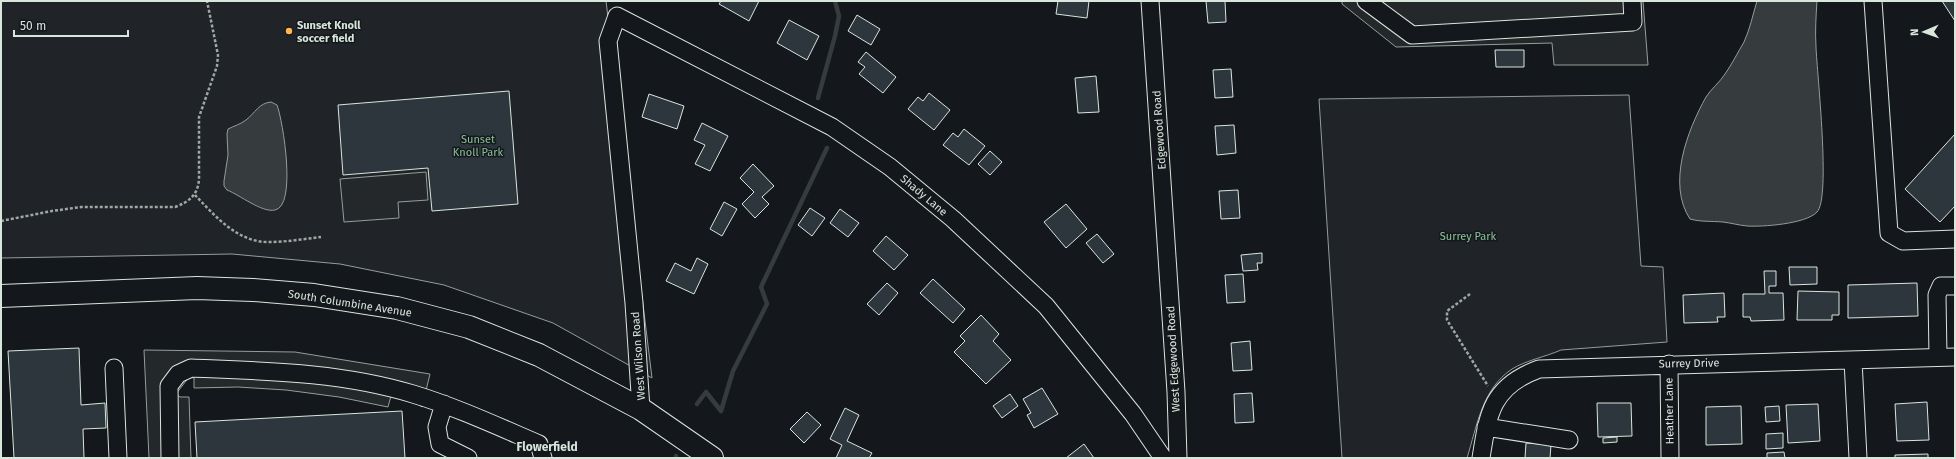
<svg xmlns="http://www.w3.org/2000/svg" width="1956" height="459" viewBox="0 0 1956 459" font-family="'Fira Sans',sans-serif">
	<rect width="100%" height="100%" fill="#14181c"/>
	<path fill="#202428" stroke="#939e99" d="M1,1H606L652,378L553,323L444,285L340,264L232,254L1,258Z
		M1629,95L1641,266L1663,267L1667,342L1561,350C1545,357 1527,360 1512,369C1482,389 1477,426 1467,458H1342L1319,99Z"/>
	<path fill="#24282b" stroke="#939e99" d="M1342,1H1643L1648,65H1554L1552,43L1396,47L1342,4Z
		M426,172L428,200L398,202L399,218L344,222L340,179Z
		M144,350L295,352L430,374L422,407L412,400L391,396L388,407L339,397L286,390L238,387L194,388V378L189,377L176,394L180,397H189L191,458H149Z"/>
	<path fill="#363b3e" stroke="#939e99" d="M1757,1H1817C1816,16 1815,31 1816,47C1817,73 1831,198 1817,212C1806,224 1762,227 1747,226C1738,225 1731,223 1723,222C1711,221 1701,222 1690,219C1667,184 1687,131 1706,97C1711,89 1720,82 1725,74C1732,64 1738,52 1744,42C1750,29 1753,14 1757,1Z
		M271,102L277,105C283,121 297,206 275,210C262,213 240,195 227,190L224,186V181L228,155L227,134L228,129C234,126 241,124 246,120C255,113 259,103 271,102Z"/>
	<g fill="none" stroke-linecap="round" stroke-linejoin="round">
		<path stroke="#363b3e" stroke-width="4.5" d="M818,98L835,36L839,16L835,1
			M697,404L706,392L721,411L733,371L767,304L761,287L827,148
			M676,458V456"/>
	</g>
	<path fill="#2c363c" stroke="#d8e6dc" d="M721,1H759L749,21L719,4Z
		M1058,1H1089L1087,18L1056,14Z
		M1206,1H1225L1226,22L1208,23Z
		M1942,1H1955V21Z
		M857,15L880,29L871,45L848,31Z
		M789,20L819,36L807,60L777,43Z
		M1495,50H1524V67H1496Z
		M866,52L896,77L883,93L859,74L865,67L858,62Z
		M1231,69L1233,97L1215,98L1213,70Z
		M1096,76L1099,112L1078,113L1075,78Z
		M509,91L518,204L432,211L428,168L343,175L338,105Z
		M929,93L950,110L934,130L908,109L918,97L923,101Z
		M649,94L684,106L677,129L642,117Z
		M702,123L728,136L710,171L695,164L705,145L694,140Z
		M1234,125L1236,153L1217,155L1215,126Z
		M964,129L985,146L969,165L943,145L953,133L958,137Z
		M1955,134V206L1940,222L1905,189Z
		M990,151L1002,162L990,175L978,164Z
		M753,164L774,186L762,197L769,204L755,218L742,204L754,192L740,178Z
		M1238,190L1240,218L1221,219L1219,191Z
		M724,202L737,209L722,236L710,229Z
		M1066,204L1087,229L1066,248L1044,222Z
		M810,208L825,218L812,236L798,225Z
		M840,209L859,223L848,237L830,223Z
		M1097,234L1114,254L1103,263L1086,243Z
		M886,236L908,255L894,270L873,251Z
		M1262,253V263H1257L1258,270L1243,271L1241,255Z
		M697,258L708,264L694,294L666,281L675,263L691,271Z
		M1789,267H1817V284L1790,285Z
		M1764,271H1776V286H1769V293H1783L1784,320L1751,321L1750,317H1743V294H1765Z
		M1243,274L1245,302L1227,303L1225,275Z
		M933,279L965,309L953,323L920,293Z
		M887,283L898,293L879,315L867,304Z
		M1917,283L1918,316L1848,318V285Z
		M1798,291L1839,292V315H1832V320H1797Z
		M1724,293L1725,317H1717L1718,322L1684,323L1683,295Z
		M981,315L999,334L993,341L1011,360L986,384L954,352L965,341L960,336Z
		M1250,341L1252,370L1233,371L1231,343Z
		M79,348L81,405L105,403L106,428L83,429L84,458H14L8,351Z
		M1042,388L1058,414L1034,428L1027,415L1031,413L1023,399Z
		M1252,393L1254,422L1235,423L1234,394Z
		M1010,394L1018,406L1002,418L993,406Z
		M1927,402L1929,440L1897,441L1895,404Z
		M1597,403H1631L1632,436L1598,437Z
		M1818,404L1820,441L1788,443L1786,405Z
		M1741,406L1742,444L1706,445V407Z
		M1779,406L1780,421L1766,422L1765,407Z
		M845,408L859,415L847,441L872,453L869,458H836L842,445L830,439Z
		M402,411L405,458H197L195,422Z
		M807,412L821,425L804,443L790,429Z
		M1783,433V448L1766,449V434Z
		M1617,437V442L1603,443V438Z
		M1526,443L1551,445L1550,458H1525Z
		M1084,444L1094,458H1066Z
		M1784,452L1785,458H1767V453Z
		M1928,454V458H1895V455Z"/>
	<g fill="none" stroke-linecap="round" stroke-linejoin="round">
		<g stroke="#d8e6dc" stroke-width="19">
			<path id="minor" d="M1150,1L1176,392L1178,458
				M1366,1L1412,35L1633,22L1632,1
				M1873,1L1889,233L1903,241L1955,239
				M1938,357L1937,295L1941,286H1955
				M1853,360L1858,458
				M1669,364L1670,458
				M114,368L118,458
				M444,404L437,427L440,444L468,458
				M641,409L634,303L608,41L617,16L832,127L890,167L953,219L1046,306L1133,414L1163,458
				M1486,427L1569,440
				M170,458L169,386L178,374L191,368C265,371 341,372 413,394C456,407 497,426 539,444L543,458
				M1481,458C1488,413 1492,386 1539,369L1955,357"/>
		</g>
		<g stroke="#d8e6dc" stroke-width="24">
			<path id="major" d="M1,296L197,288L253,290L314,295L397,308L469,327L539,355L641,409L712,458"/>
		</g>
		<path stroke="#9da8a2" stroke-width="2.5" stroke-dasharray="3 2" stroke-linecap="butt" d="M195,195C214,215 238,243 269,242C286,242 304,239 321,237
			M1,221L52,211L81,207H175C189,202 198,195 199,179V117L217,66L218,55L207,1
			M1470,294L1447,311V320L1488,386"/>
		<use href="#minor" stroke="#14181c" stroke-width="17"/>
		<use href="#major" stroke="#14181c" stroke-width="22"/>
	</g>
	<circle fill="#ffb74d" stroke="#14181c" stroke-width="1.5" cx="289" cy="31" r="4"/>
	<g text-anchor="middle" stroke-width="3" stroke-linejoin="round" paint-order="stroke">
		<g font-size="11" font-weight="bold" fill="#d8e6dc" stroke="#14181c" text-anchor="start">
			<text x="297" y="29">Sunset Knoll<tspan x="297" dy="13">soccer field</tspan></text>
		</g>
		<g font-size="11" fill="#d8e6dc" stroke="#14181c">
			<text transform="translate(1159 130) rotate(-94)" y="4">Edgewood Road</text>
			<text transform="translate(924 195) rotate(40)" y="4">Shady Lane</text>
			<text transform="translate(350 303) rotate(9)" y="4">South Columbine Avenue</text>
			<text transform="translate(638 356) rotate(-94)" y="4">West Wilson Road</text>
			<text transform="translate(1173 359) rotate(-93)" y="4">West Edgewood Road</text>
			<text transform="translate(1689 363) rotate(-1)" y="4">Surrey Drive</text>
			<text transform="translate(1669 411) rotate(-91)" y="4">Heather Lane</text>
		</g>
		<g font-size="11" fill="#8ac095" stroke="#14181c">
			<text x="478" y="143">Sunset<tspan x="478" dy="13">Knoll Park</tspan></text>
			<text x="1468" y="240">Surrey Park</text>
		</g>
		<g font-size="12" font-weight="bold" fill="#d8e6dc" stroke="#14181c">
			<text x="547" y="451">Flowerfield</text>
		</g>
	</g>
	<rect width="1956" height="459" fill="none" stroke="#d8e6dc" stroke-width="4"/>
	<g transform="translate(1924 32) rotate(268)" stroke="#14181c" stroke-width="3" paint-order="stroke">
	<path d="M0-3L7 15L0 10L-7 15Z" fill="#d8e6dc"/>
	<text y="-6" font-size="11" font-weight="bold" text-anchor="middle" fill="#d8e6dc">N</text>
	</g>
	<path d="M14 30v6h114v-6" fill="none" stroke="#d8e6dc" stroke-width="2"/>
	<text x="20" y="30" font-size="12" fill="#d8e6dc" stroke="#14181c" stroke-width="3" paint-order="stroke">50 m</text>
</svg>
